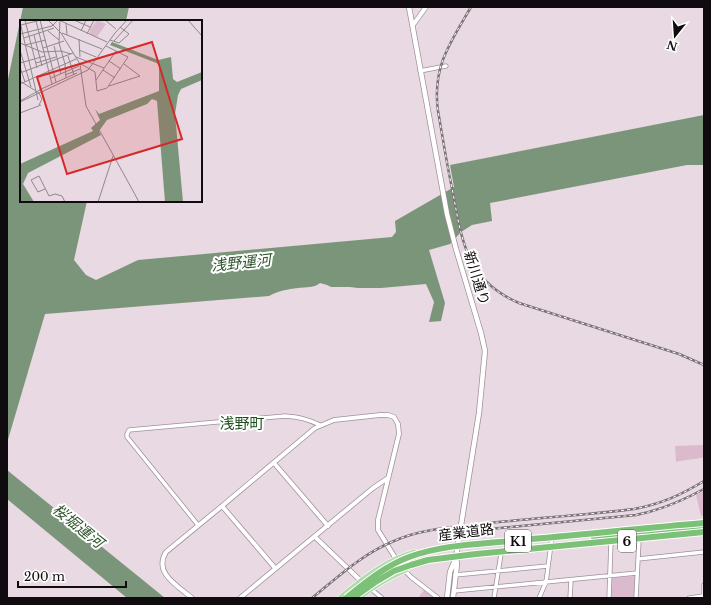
<svg xmlns="http://www.w3.org/2000/svg" width="711" height="605" viewBox="0 0 711 605" font-family="'Libre Baskerville','Noto Sans JP',serif">
	<rect width="100%" height="100%" fill="#e8d9e2"/>
	<path fill="#dcbace" d="M704,445V457C695,460 685,459 676,462L675,446Z
		M704,491V515L701,516L696,495Z
		M634,576L636,578L635,598H611V579L613,578Z
		M424,590L434,597L433,598H418Z"/>
	<path fill="#7b957a" d="M23,7H129L126,21H21V201H87L74,260L86,275L96,280L138,260L392,237L396,232L395,221L454,187L450,165L704,115V165H687L490,203L492,221L472,225L461,232L450,244L429,250L445,303L441,321L429,322L434,302L426,284L381,288H358L350,287H331L327,285L320,283C315,288 305,287 298,288C288,289 278,291 269,296L45,314L7,443V84Z
		M7,470L165,598H127L7,499Z"/>
	<g fill="none" stroke-linecap="round" stroke-linejoin="round">
		<g stroke="#9f9099" stroke-width="5">
			<path id="minor" d="M420,71L446,66
				M198,525L127,437V434L129,430L285,416C299,417 307,419 320,425
				M638,559L704,552
				M404,570L411,577L438,598
				M455,575L548,566
				M371,589L382,598
				M454,591L637,573
				M704,596V585
				M494,598L501,554
				M539,598L546,582L552,537
				M570,598L571,580
				M609,598L611,542
				M636,598L639,540
				M689,598L704,596"/>
		</g>
		<g stroke="#9f9099" stroke-width="5.5">
			<path id="tertiary" d="M413,25L426,7
				M274,463L328,526
				M222,506L275,568
				M315,537L362,582
				M192,598C178,586 153,573 166,552L222,506L315,428L334,420L380,415H388L394,417L398,424L399,434L378,520V530L396,559L404,570
				M240,598L373,488L388,478"/>
		</g>
		<g stroke="#9f9099" stroke-width="6">
			<path id="secondary" d="M409,7L447,214L456,249L481,333L485,351L479,413L458,544L456,558L450,572L447,598
				M453,598L457,564L456,558"/>
		</g>
		<g stroke="#fff" stroke-width="6">
			<path id="primary" d="M340,598C362,579 386,560 415,552
				M359,598C373,587 389,577 406,570"/>
		</g>
		<g stroke="#fff" stroke-width="8">
			<path id="motorway" d="M594,538L660,531L704,529"/>
		</g>
		<use href="#minor" stroke="#fff" stroke-width="3.5"/>
		<use href="#tertiary" stroke="#fff" stroke-width="4"/>
		<use href="#secondary" stroke="#fff" stroke-width="4.5"/>
		<use href="#primary" stroke="#b1daaf" stroke-width="5"/>
		<use href="#motorway" stroke="#7dc179" stroke-width="6"/>
		<g stroke="#7c7278" stroke-width="2.5">
			<path id="rail" d="M471,7C450,43 432,67 438,111C443,139 447,166 453,193C462,242 467,281 519,303L679,354L704,365
				M480,530L636,515C661,510 682,501 704,489
				M312,598C338,577 362,554 394,541C423,528 457,527 489,523C537,518 586,515 634,509C661,504 681,495 704,481"/>
		</g>
		<use href="#rail" stroke="#fff" stroke-width="1" stroke-dasharray="3" stroke-linecap="butt"/>
		<g stroke="#fff" stroke-width="8" stroke-linecap="butt">
			<path id="motorway-bridge" d="M346,598C366,582 385,566 409,557C444,544 483,544 520,540C581,535 643,528 704,523
				M353,598L374,583L394,571L411,565L428,560L476,554L704,532"/>
		</g>
		<use href="#motorway-bridge" stroke="#7dc179" stroke-width="6"/>
	</g>
	<g text-anchor="middle" stroke-width="4" stroke-linejoin="round" paint-order="stroke">
		<g fill="#fff" stroke="#585456" stroke-width="1">
			<rect x="505" y="530" width="26" height="22" rx="3"/>
			<rect x="618" y="530" width="18" height="22" rx="3"/>
		</g>
		<g font-size="13" font-weight="bold" fill="#100b0e">
			<text x="518" y="546">K1</text>
			<text x="627" y="546">6</text>
		</g>
		<g font-size="14" fill="#100b0e" stroke="#fff">
			<text transform="translate(477 278) rotate(73)" y="5">新川通り</text>
			<text transform="translate(466 532) rotate(-7)" y="5">産業道路</text>
		</g>
		<g font-size="15" font-style="italic" fill="#2b522a" stroke="#fff">
			<text transform="translate(241 263) rotate(-6)" y="5">浅野運河</text>
			<text transform="translate(78 526) rotate(39)" y="5">桜堀運河</text>
		</g>
		<g font-size="15" fill="#1a4f1a" stroke="#fff">
			<text x="242" y="429">浅野町</text>
		</g>
	</g>
	<g transform="translate(20 20)">
		<rect width="182" height="182" fill="#e8d9e2"/>
		<path d="M77,0L86,4L77,17L70,14V10Z" fill="#dcbace"/>
		<path d="M92,22L138,40L151,37L153,59L157,62L182,52V60L161,69L158,75L155,94L163,182H145L137,81L132,79L127,84L87,100L79,111L81,115L8,153L3,164L14,182H0V144L73,111L71,108L80,100L75,89L79,94L139,71V44L90,25Z" fill="#7b957a"/>
		<path fill="none" stroke="#92878d" stroke-width="1" d="M5,0L17,48M20,0L36,62M28,0L41,13L60,44L66,86L112,169M40,0L39,23L45,44L46,58M54,0L70,7M85,0L96,9M168,0L182,16M16,1L32,64M41,1L87,22M0,2L18,80M46,3L47,15M1,5L21,0M28,11L39,20M61,11L66,0M42,13L82,29M0,14L32,6L38,0M67,14L74,0M14,15L22,46M4,18L34,8M59,19L60,37M90,20L99,23L109,14L100,7M94,21L113,0M0,23L22,32L41,31L51,34M5,25L26,20M34,26L41,54M23,28L44,21M0,30L11,67M59,30L76,37M48,36L54,55M56,37L84,48M89,41L101,49M0,43L25,36M16,43L36,37M61,44L75,52L77,71L87,68L108,37L86,26M0,47L5,62M83,50L95,58M0,53L53,33M45,55L60,49M31,58L59,46M76,60L96,31M0,61L19,73L22,79L19,85M0,64L56,39M89,66L120,56L104,44M19,70L57,53M0,81L20,70M0,82L68,50L95,13L107,0M0,93L21,85M25,169L18,172L11,160L19,156L29,176L35,174L42,176L45,182M112,169L119,182M78,182L93,136"/>
		<path fill="#d62828" fill-opacity="0.15" stroke="#d62828" stroke-width="2" d="M132,22L162,119L47,154L17,57Z"/>
		<rect width="182" height="182" fill="none" stroke="#100b0e" stroke-width="2"/>
	</g>
	<rect width="711" height="605" fill="none" stroke="#100b0e" stroke-width="16"/>
	<g transform="translate(675 36) rotate(197)" stroke="#ffffff" stroke-width="3" paint-order="stroke">
	<path d="M0-3L7 15L0 10L-7 15Z" fill="#100b0e"/>
	<text y="-6" font-size="11" font-weight="bold" text-anchor="middle" fill="#100b0e">N</text>
	</g>
	<path d="M18 581v6h108v-6" fill="none" stroke="#100b0e" stroke-width="2"/>
	<text x="24" y="581" font-size="12" fill="#100b0e" stroke="#ffffff" stroke-width="3" paint-order="stroke">200 m</text>
</svg>
